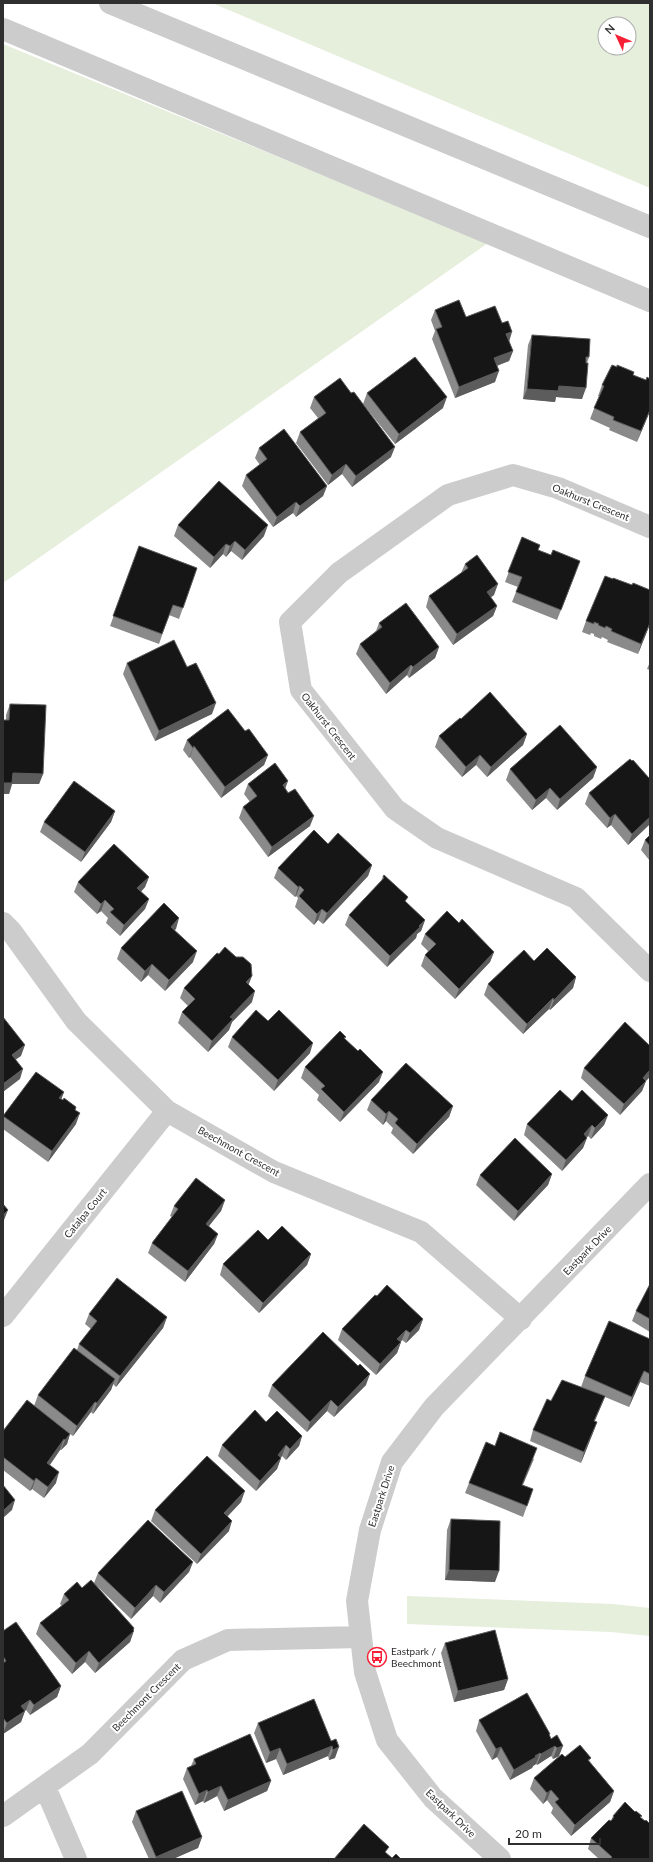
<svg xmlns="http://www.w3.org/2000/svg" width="653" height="1862" viewBox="0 0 653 1862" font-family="Lato,sans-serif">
	<rect width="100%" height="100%" fill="#fff"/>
	<path fill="#e6eedc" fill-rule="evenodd" d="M212,3H650V188ZM605,24H629V48H605Z
		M3,44L488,243L3,583Z
		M407,1596L613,1604L650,1608V1636L611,1632L407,1624Z"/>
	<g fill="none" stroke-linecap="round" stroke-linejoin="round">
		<path stroke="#ccc" stroke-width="22" d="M110,3L650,227
			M3,29L650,301
			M650,527L558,488L513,475L448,495L339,573L290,622L301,690L395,809L437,838L576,898L650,971
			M3,923L11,931L76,1021L167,1111L274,1172L421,1232L521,1319
			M3,1316L167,1111
			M45,1787L76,1859
			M3,1816L90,1754L183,1660L228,1640L361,1637
			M500,1859L433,1798L387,1740L365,1672L357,1601L370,1530L392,1462L434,1407L650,1184"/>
	</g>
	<path fill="#8a8a8a" d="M435,310L466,317L509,342L513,351L509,361L497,366L495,382L455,398L432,339L435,331L431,320Z
		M532,335L589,357L587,363L582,399L556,397L555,402L523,399L528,345Z
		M633,375L650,411L637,442L609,430L610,428L590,419L599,396H598L602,385Z
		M367,393L443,408L395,444L363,404Z
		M314,397L391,457L352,487L342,474L328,485L296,443L300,432L318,418L310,408Z
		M259,448L327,486L323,496L296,517L293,513L273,527L242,486L246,475L260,465L255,458Z
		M178,525L264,536L242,560L231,551L226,557L223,554L210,568L174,536Z
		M522,537L538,550L576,572L557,620L512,602L518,587L505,582Z
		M139,546L197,568L179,619L169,615L159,644L110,626Z
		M465,564L494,595L491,597L497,606L493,616L453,645L426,607L429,596L461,573Z
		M613,579L632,585L650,590V624L638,654L607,642L608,640L602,637L601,639L594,636V634L591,633L590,635L582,632L586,621Z
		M379,623L439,647L435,658L409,678L407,675L386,694L356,654L360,644L376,631Z
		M650,662V670L647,669Z
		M127,663L187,667L212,714L155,741L123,674Z
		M10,704L43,774L39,784H12L9,794H3V720H6V715Z
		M245,731L268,755L264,765L221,798L190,757L189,758L183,750L187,740Z
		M527,734L523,745L487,777L476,765L462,777L435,747L439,736Z
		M597,767L593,778L557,810L546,798L532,810L506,780L510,769Z
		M248,784L286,789L310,826L268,857L239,818L243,807L250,802L244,794Z
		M589,793L650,824L628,845L611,825L607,828L585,804Z
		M115,811L111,822L81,862L40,832L44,822Z
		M650,835V861L641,850L645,840Z
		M328,844L372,865L368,876L323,924L318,920L314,925L295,907L298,898L296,896L295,897L274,878L278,868Z
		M383,876L406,903L425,920L421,931L417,934L416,938L387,967L345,925L349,915L381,881Z
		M149,877L145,887L141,892L149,899L145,909L120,936L106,923L108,918L101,911L97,914L74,892L78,882Z
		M459,923L494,952L490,962L455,999L421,966L425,955L428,951L421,944L425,934Z
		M176,929L174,930L193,962L165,991L148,975L141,982L117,959L121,948Z
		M219,954L252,976L248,985L252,1002L232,1022L229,1030L208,1052L178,1023L182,1012L188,1006L180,998L184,988Z
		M534,961L576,977L573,988L550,1010L549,1009L523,1034L484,995L488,984Z
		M268,1021L310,1053L274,1091L228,1047L232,1037Z
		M346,1037L345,1039L379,1082L340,1122L317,1100L319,1095L301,1078L305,1067Z
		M584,1068L646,1081L642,1091L620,1115L581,1078Z
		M64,1092L61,1099L76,1107L75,1110L76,1124L48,1162L3,1129V1116Z
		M371,1100L453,1106L449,1117L413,1154L391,1133L393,1128L386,1121L383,1125L367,1110Z
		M572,1101L608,1115L604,1125L591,1139L588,1136L587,1137L583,1148L562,1171L524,1135L527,1124Z
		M552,1174L548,1185L514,1221L476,1185L480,1175Z
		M225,1200L221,1211L208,1226L218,1234L214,1244L185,1282L148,1253L152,1243L172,1217L170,1216L174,1206Z
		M268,1240L311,1254L307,1265L259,1313L220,1275L223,1264Z
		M650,1284V1332L632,1321L636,1311Z
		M377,1296L423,1319L419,1330L406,1343L402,1340L401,1342L397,1353L376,1375L338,1340L342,1329Z
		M89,1314L167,1317L163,1328L116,1387L113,1384L111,1390L93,1414L91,1412L73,1436L70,1434L67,1444L61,1450H60L50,1465L56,1483L44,1498L32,1489L30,1491L3,1470V1431L34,1406L38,1395L77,1350L79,1344L91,1329L85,1324Z
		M650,1339V1386L640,1382L629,1407L605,1397L595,1421L597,1422L581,1463L530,1441L533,1430L551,1401L588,1390L581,1387L585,1376Z
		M272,1385H366L334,1417L327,1411L307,1432L268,1396Z
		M266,1422L302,1436L299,1446L286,1460L282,1456L281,1458L277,1469L256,1491L218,1456L222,1445Z
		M495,1446L534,1459L523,1485L533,1489L523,1517L465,1493L469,1483Z
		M241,1502L228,1516L229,1531L197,1564L151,1521L155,1510Z
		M451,1519L495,1582L445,1580L447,1530Z
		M193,1562L189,1572L160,1603L153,1596L131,1619L97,1586L134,1628L130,1642L95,1673L85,1662L72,1674L36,1634L40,1623L62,1606L60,1604L64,1594L94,1583L98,1573Z
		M3,1631L61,1686L57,1697L30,1715L26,1710L25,1711L21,1722L3,1734Z
		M445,1643L508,1679L504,1690L454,1702L441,1653Z
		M479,1720L550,1734L549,1736L551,1739L557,1735L559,1756L553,1759L551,1756L537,1765L536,1764L533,1766L532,1768L510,1780L497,1757L492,1760L476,1731Z
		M258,1723L331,1741L335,1758L329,1760L328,1756L283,1775L276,1759L266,1763L254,1733Z
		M565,1757L591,1758L589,1761L614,1791L610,1802L571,1836L551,1813L553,1808L547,1800L543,1804L530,1789L534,1778Z
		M194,1759L271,1781L267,1791L224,1811L217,1796L204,1803L203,1801L195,1805L183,1779L187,1768L191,1766Z
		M136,1811L202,1837L198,1848L173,1859H149L132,1822Z
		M613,1816L641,1818L645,1821L650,1859H599L588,1849L591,1838L611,1821Z"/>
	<path fill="#5c5c5c" d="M512,332L509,342L506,334Z
		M513,351L509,361L490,368L494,358Z
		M499,371L495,382L455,398L459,387Z
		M559,386L586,388L582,399L556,397L555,402L523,399L527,389Z
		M447,397L443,408L395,444L399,434Z
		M650,410V411L637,442L641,431Z
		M395,447L391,457L352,487L356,476Z
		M346,464L342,474L328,485L332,475Z
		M327,486L323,496L296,517L300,506Z
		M296,502L293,513L273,527L277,517Z
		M268,525L264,536L242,560L245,550Z
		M235,541L231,551L226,557L230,546Z
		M226,544L223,554L210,568L214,557Z
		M498,584L494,595L483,603L487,592Z
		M497,606L493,616L453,645L457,634Z
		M650,623V624L638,654L641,644Z
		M439,647L435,658L409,678L413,667Z
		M411,665L407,675L386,694L390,683Z
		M216,703L212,714L155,741L159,731Z
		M527,734L523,745L487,777L491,767Z
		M194,746L190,757L189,758L193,748Z
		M268,755L264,765L221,798L225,787Z
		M480,755L476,765L462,777L466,767Z
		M597,767L593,778L557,810L560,799Z
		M13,773L43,774L39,784H12L9,794H3V783Z
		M288,781L284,792L283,785Z
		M550,788L546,798L532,810L536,800Z
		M115,811L111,822L81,862L85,852Z
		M615,814L611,825L607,828L610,818Z
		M314,816L310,826L268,857L272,847Z
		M650,817V824L628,845L632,834Z
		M372,865L368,876L323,924L327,913Z
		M149,877L145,887L134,899L137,888Z
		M300,886L296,896L295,897L298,887Z
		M149,899L145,909L120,936L124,925Z
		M105,900L101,911L97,914L101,904Z
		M322,909L318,920L314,925L317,914Z
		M179,918L176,929L167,937L171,927Z
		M425,920L421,931L417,934L416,938L387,967L390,956Z
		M197,951L193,962L165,991L169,980Z
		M494,952L490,962L455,999L459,989Z
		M152,964L148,975L141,982L145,971Z
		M252,976L248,986L246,982Z
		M576,977L573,988L550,1010L554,1000Z
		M255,991L252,1002L232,1022L229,1030L208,1052L212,1041L230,1017Z
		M553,998L549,1009L523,1034L527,1024Z
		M313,1043L310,1053L274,1091L278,1080Z
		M25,1045L21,1056L8,1065L12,1055Z
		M23,1069L20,1079L3,1092V1084Z
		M650,1070V1077L646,1081L642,1091L620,1115L624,1104L643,1078Z
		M383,1072L379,1082L340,1122L344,1112Z
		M64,1092L60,1103L59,1098Z
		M453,1106L449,1117L413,1154L417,1144Z
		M389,1111L386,1121L383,1125L386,1114Z
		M80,1113L76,1124L48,1162L52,1151Z
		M608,1115L604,1125L591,1139L595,1128Z
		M592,1125L588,1136L580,1145L584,1134Z
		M587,1138L583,1148L562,1171L566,1160Z
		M552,1174L548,1185L514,1221L518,1211Z
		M225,1200L221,1211L202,1235L206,1224Z
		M8,1210L4,1220L3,1221V1215Z
		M218,1234L214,1244L185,1282L188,1271Z
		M311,1254L307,1265L259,1313L263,1303Z
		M167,1317L163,1328L116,1387L120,1376Z
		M423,1319L419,1330L406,1343L410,1333Z
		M406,1330L402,1340L394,1349L397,1339Z
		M401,1342L397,1353L376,1375L380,1364Z
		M644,1371L640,1382L629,1407L632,1397Z
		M370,1374L366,1385L334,1417L338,1407Z
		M115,1379L111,1390L93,1414L97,1403Z
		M331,1400L327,1411L307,1432L310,1422Z
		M95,1402L91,1412L73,1436L77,1426Z
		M597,1422L593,1433L581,1463L584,1452Z
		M70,1434L67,1444L61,1450L65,1440Z
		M302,1436L299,1446L286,1460L290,1449Z
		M64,1439L60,1450L44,1473L47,1463Z
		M286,1445L282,1456L274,1465L278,1455Z
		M281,1458L277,1469L256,1491L260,1481Z
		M59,1472L56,1483L44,1498L48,1487Z
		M36,1478L32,1489L30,1491L34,1481Z
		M245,1491L241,1502L221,1523L224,1513Z
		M15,1500L12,1510L3,1518V1511Z
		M232,1521L229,1531L197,1564L201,1554Z
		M193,1562L189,1572L160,1603L164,1592Z
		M449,1570L499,1571L495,1582L445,1580Z
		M156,1585L153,1596L131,1619L135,1608Z
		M134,1628L133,1633L134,1631L130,1642L95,1673L99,1663Z
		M89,1651L85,1662L72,1674L76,1663Z
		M508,1679L504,1690L454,1702L458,1691Z
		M61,1686L57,1697L30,1715L34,1705Z
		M30,1700L26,1710L17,1716L21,1706Z
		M25,1711L21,1722L3,1734L7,1723Z
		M332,1746L328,1756L283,1775L287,1764Z
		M555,1746L551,1756L537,1765L541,1754Z
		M563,1746L559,1756L553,1759L557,1748Z
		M339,1747L335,1758L329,1760L333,1750Z
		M501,1747L497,1757L492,1760L496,1749Z
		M280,1748L276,1759L266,1763L270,1752Z
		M540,1753L536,1764L533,1766L532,1768L510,1780L514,1770Z
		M271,1781L267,1791L224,1811L228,1800Z
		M221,1786L217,1796L204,1803L208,1792Z
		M207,1790L203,1801L195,1805L199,1794Z
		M551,1790L547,1800L543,1804L547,1793Z
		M614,1791L610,1802L571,1836L575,1825Z
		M202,1837L198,1848L173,1859H156V1857Z"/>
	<path fill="#161616" stroke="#5c5c5c" d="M459,300L466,317L495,306L502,323L508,321L512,332L506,334L513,351L494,358L499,371L459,387L436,329L442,327L435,310Z
		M532,335L590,339L589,357H586V363H588L586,388L559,386L558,391L527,389Z
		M415,357L447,397L399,434L367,393Z
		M612,365L617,367V365L634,372L633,375L646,380L647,377L650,379V410L641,431L613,420L614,417L594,408L604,386L602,385Z
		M340,378L351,393L354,392L395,447L356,476L346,464L332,475L300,432L326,413L314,397Z
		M284,429L327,486L300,506L296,502L277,517L246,475L267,459L259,448Z
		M219,481L268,525L245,550L235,541L230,546L226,544L214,557L178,525Z
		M522,537L540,545L538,550L551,555L553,550L580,561L561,610L516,592L522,577L508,572Z
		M139,546L197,568L183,608L173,605L162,634L113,616Z
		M477,555L498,584L487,592L497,606L457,634L429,596L468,568L465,564Z
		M605,576L613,579V578L632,585L633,583L650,590V623L641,644L611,631L612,629L606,626L605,628L598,625L599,624L594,622V624L586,621Z
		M406,603L439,647L413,667L411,665L390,683L360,644L382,627L379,623Z
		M174,640L187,667L196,663L216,703L159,731L127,663Z
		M490,692L527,734L491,767L480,755L466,767L439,736L460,718L461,719Z
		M10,704L46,705L43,774L13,773L12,783H3V720H9Z
		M228,709L245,731L249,729L268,755L225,787L194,746L193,748L187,740Z
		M560,725L597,767L560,799L550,788L536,800L510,769Z
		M630,759L632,761L633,760L649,778L650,777V817L632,834L615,814L610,818L589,793Z
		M275,763L288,781L283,785L288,793L295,789L314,816L272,847L243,807L257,796L248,784Z
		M74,781L115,811L85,852L44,822Z
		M314,830L328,844L338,833L372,865L327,913L322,909L317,914L299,896L304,890L300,886L298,887L278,868Z
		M650,835V846L645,840Z
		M114,844L149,877L137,888L149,899L124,925L110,912L114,909L105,900L101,904L78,882Z
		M384,875L408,897L405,901L425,920L419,926L420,927L390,956L349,915L384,878L383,876Z
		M164,903L179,918L171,927L197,951L169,980L152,964L145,971L121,948Z
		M447,911L459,923L462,919L494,952L459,989L425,955L436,944L425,934Z
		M225,947L236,957H243L251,964L252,976L246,982L255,991L230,1017L233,1019L212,1041L182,1012L195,999L184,988L217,953L219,954Z
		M547,948L576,977L554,1000L553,998L527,1024L488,984L524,950L534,961Z
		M256,1010L268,1021L279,1010L313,1043L278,1080L232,1037Z
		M3,1017L25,1045L12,1055L23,1069L3,1084Z
		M625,1022L650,1046V1070L643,1078L646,1081L624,1104L584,1068Z
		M340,1031L346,1037L344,1038L358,1051L360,1049L383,1072L344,1112L321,1089L325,1086L305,1067Z
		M406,1063L453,1106L417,1144L395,1123L398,1119L389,1111L386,1114L371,1100Z
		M36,1072L64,1092L59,1098L63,1100L64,1098L76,1107L75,1110L80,1113L52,1151L3,1116Z
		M560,1090L572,1101L582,1090L608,1115L595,1128L592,1125L584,1134L587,1138L566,1160L527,1124Z
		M515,1138L552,1174L518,1211L480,1175Z
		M196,1178L225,1200L206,1224L218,1234L188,1271L152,1243L178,1209L174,1206Z
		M3,1204L8,1210L3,1215Z
		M282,1226L311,1254L263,1303L223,1264L258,1230L268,1240Z
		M117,1278L167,1317L120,1376L79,1344L97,1321L89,1314Z
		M650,1284V1319L636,1311Z
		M387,1285L423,1319L410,1333L406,1330L397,1339L401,1342L380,1364L342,1329L375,1295L377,1296Z
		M609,1321L650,1339V1374L644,1371L632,1397L585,1376Z
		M323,1332L358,1366L360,1364L370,1374L338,1407L331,1400L310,1422L272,1385Z
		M74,1348L115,1379L97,1403L95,1402L77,1426L38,1395Z
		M562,1380L605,1396L594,1421L597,1422L584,1452L533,1430L547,1399L551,1401Z
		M27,1400L70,1434L65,1440L64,1439L47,1463L59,1472L48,1487L36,1478L34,1481L3,1457V1431Z
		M255,1410L266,1422L277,1411L302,1436L290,1449L286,1445L278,1455L281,1458L260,1481L222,1445Z
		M500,1432L537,1448L522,1485L533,1489L527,1506L469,1483L486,1442L495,1446Z
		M207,1456L245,1491L224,1513L232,1521L201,1554L155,1510Z
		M3,1485L15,1500L3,1511Z
		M451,1519L500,1521L499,1571L449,1570Z
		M148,1520L193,1562L164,1592L156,1585L135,1608L98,1573Z
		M91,1580L134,1628L133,1630L134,1631L99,1663L89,1651L76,1663L40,1623L69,1600L64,1594L77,1582L82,1588Z
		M16,1622L61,1686L34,1705L30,1700L21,1706L25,1711L7,1723L3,1718V1663L6,1661L3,1656V1631Z
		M495,1630L508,1679L458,1691L445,1643Z
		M527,1693L550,1734H549L551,1739L557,1735L563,1746L557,1748L555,1746L541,1754L540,1753L535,1756L536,1757L514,1770L501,1747L496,1749L479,1720Z
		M314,1699L331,1741L336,1739L339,1747L333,1750L332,1746L287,1764L280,1748L270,1752L258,1723Z
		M250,1734L271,1781L228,1800L221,1786L208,1792L207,1790L199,1794L187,1768L196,1764L194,1759Z
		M580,1745L591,1758L588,1760L614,1791L575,1825L555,1802L559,1799L551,1790L547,1793L534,1778L562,1754L565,1757Z
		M182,1791L202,1837L156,1857L136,1811Z
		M625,1802L635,1812L636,1811L642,1816L640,1817L645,1821L646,1820L650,1824V1859H610L612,1857L591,1838L609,1820L611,1821L614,1817L613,1816Z
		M364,1824L389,1847L385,1852L392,1858L396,1854L401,1859H334Z"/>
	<defs>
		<g id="bus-ring" transform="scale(1)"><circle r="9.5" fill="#fff" stroke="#f72036" stroke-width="1.5"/><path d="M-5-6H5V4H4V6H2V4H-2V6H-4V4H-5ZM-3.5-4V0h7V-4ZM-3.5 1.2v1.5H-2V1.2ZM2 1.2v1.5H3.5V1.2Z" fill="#f72036"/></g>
	</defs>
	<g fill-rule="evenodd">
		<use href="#bus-ring" x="377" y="1657"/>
	</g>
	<g text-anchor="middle" stroke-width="4" stroke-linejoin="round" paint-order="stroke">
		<g font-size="10" fill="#2f2f2f" stroke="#fff">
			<text transform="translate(591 502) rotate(22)" y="4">Oakhurst Crescent</text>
			<text transform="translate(329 726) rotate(52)" y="4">Oakhurst Crescent</text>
			<text transform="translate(239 1151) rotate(29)" y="4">Beechmont Crescent</text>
			<text transform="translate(85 1213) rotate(-51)" y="4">Catalpa Court</text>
			<text transform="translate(587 1250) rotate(-46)" y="4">Eastpark Drive</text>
			<text transform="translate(381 1496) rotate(-72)" y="4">Eastpark Drive</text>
			<text transform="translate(146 1697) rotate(-45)" y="4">Beechmont Crescent</text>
			<text transform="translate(451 1813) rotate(44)" y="4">Eastpark Drive</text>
		</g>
		<g font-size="10" fill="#2f2f2f" stroke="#fff" text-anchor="start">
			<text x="391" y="1655">Eastpark /<tspan x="391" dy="12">Beechmont</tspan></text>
		</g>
	</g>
	<rect width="653" height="1862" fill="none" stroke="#2f2f2f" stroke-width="8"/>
	<g transform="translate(617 36) rotate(314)"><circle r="19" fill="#ffffff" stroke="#acacac"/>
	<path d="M0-3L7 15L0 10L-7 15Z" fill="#f72036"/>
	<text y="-6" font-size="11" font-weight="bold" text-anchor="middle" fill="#2f2f2f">N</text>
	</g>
	<path d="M509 1838v6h91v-6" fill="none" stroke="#2f2f2f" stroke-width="2"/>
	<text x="515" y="1838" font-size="12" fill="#2f2f2f" stroke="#ffffff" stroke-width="3" paint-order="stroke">20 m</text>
</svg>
